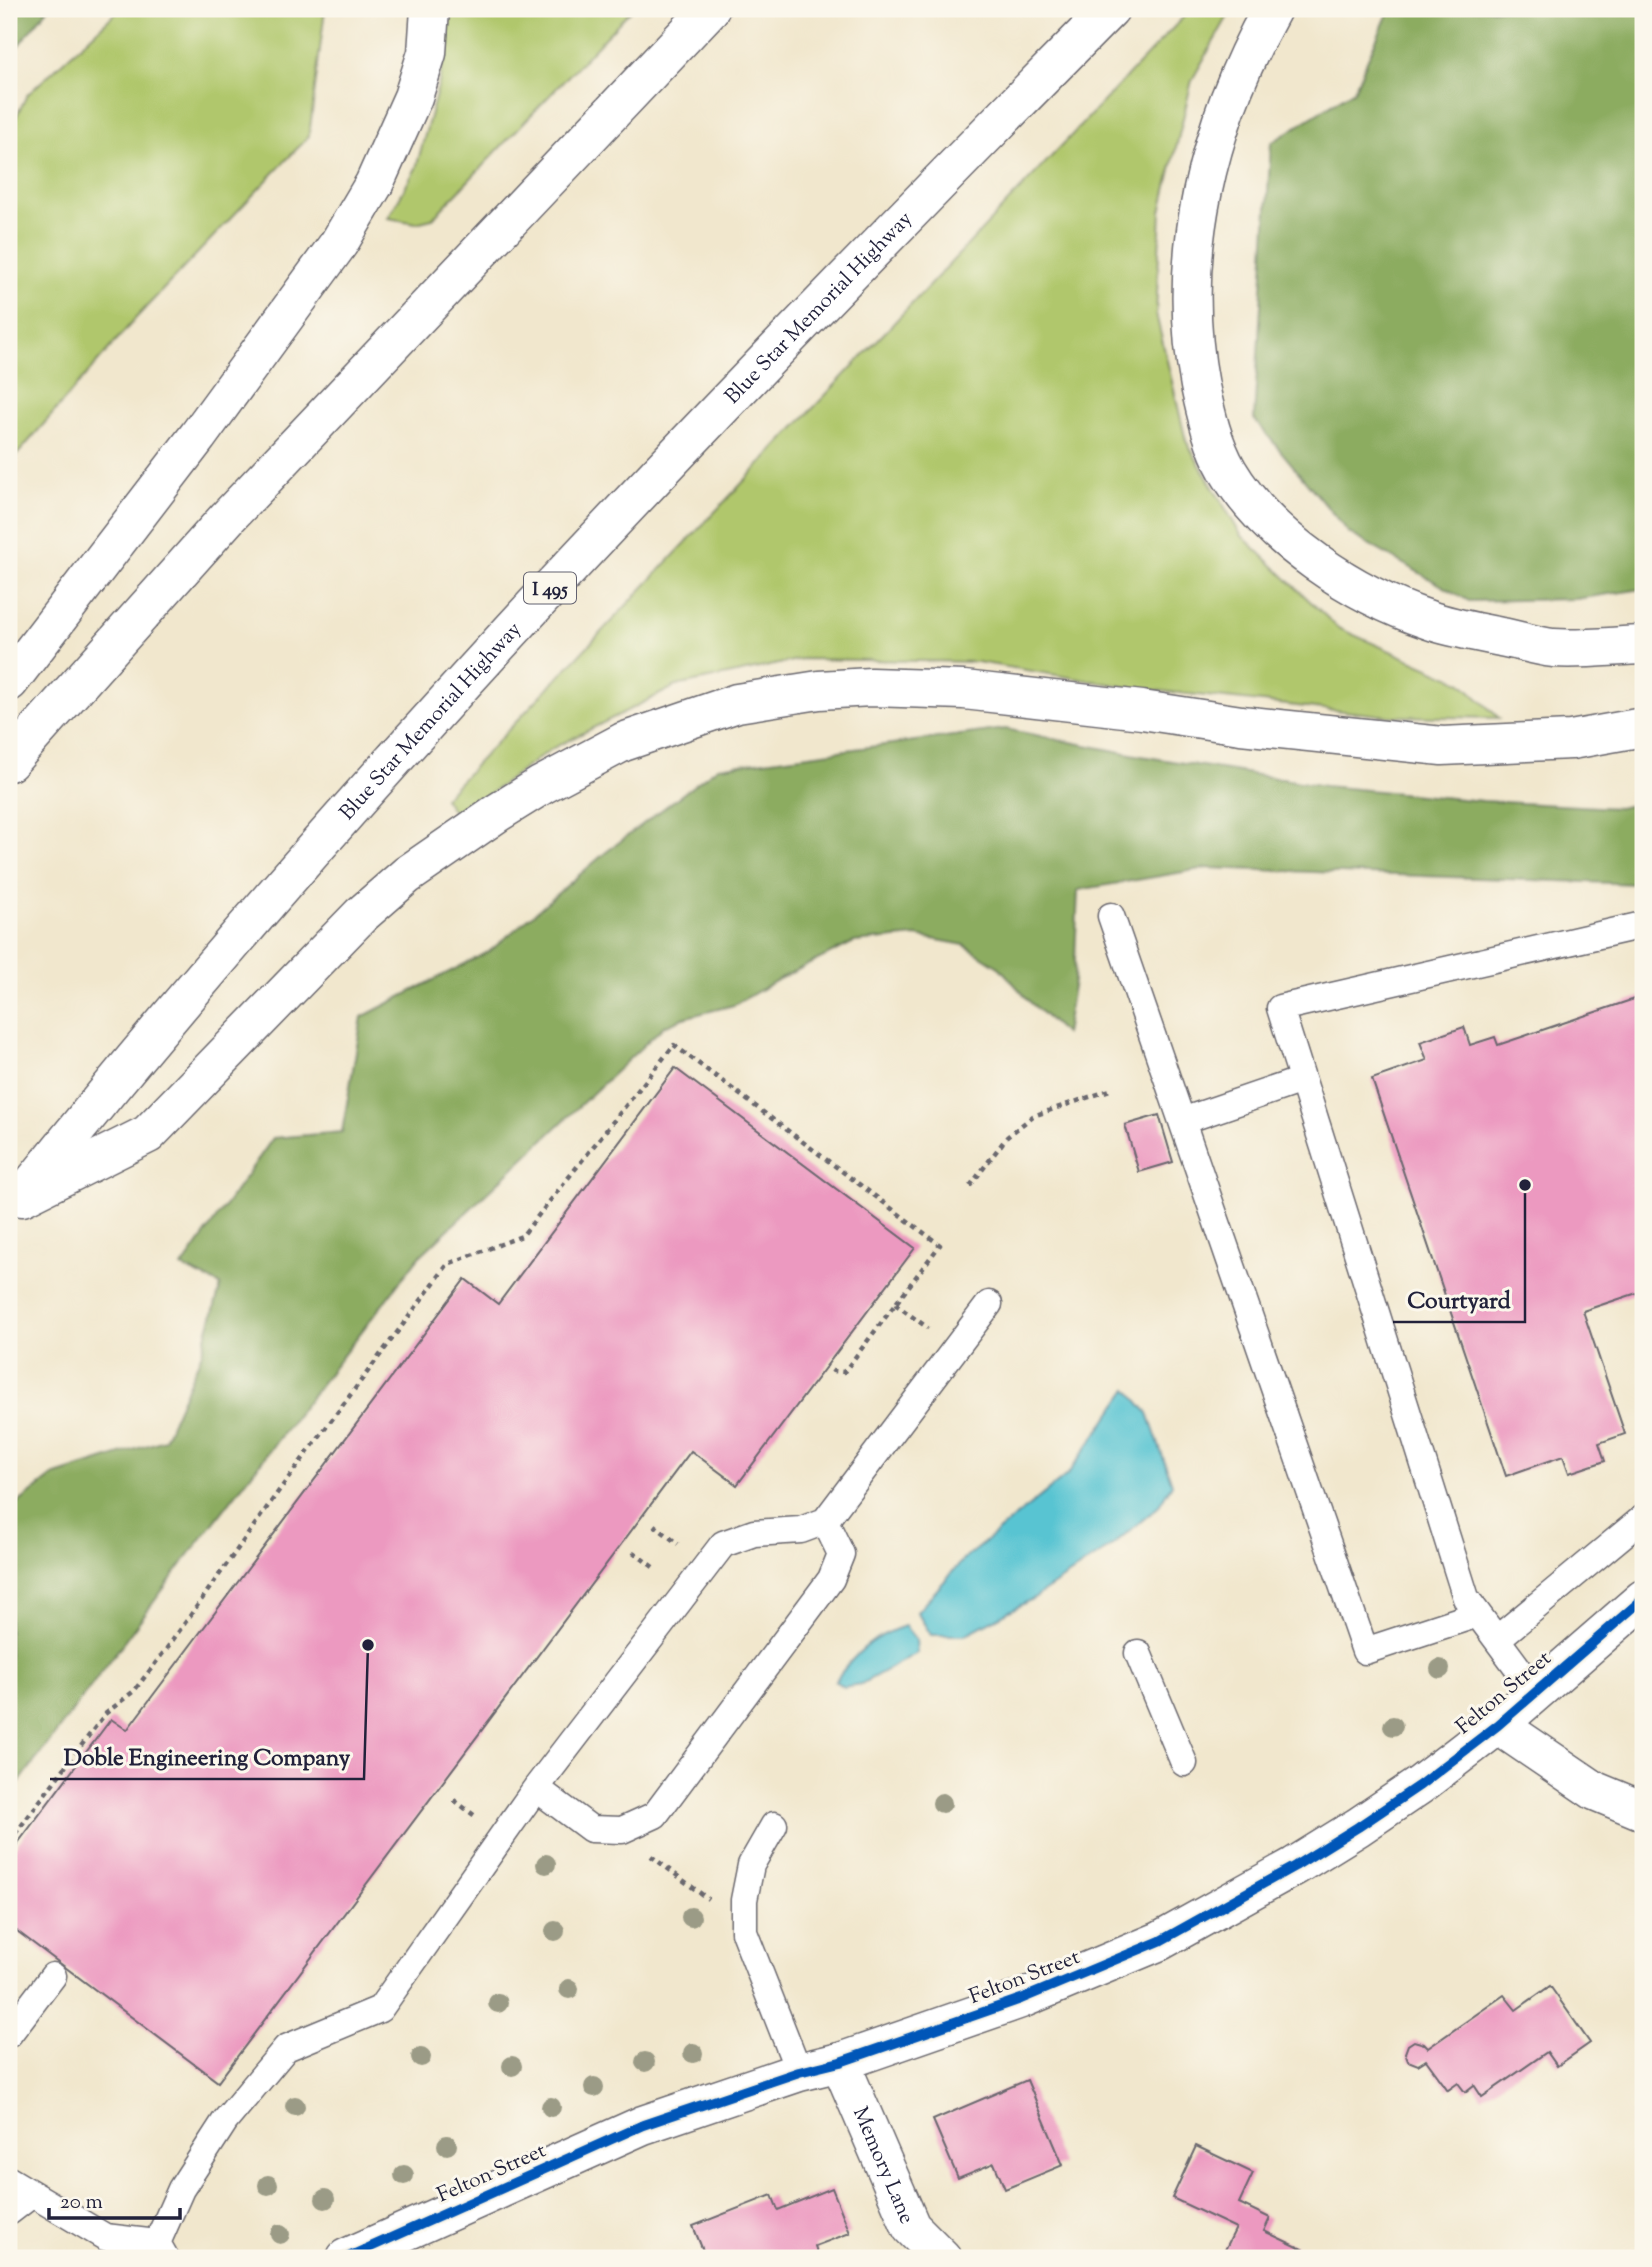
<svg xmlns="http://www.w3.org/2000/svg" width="1652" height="2267" viewBox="0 0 1652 2267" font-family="'Sorts Mill Goudy',serif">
	<rect width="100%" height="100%" fill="#fbf7ec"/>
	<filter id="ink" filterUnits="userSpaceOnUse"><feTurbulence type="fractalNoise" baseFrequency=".0143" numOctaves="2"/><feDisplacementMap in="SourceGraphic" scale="14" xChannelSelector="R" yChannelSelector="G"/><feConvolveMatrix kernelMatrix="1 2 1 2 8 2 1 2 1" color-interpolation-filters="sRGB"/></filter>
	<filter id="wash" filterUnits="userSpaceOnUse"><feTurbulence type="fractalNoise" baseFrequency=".00686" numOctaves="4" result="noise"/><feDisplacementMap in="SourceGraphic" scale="28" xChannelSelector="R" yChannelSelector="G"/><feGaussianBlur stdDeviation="1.57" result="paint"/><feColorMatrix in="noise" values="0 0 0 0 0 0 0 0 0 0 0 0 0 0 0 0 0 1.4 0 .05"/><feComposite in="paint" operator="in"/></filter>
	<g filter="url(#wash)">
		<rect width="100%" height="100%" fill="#f1e7cd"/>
		<path fill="#b0c76c" stroke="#697454" stroke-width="2" d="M120,9H325L309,136L135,319L9,464V131L27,95Z
			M452,9H632L432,219L416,223L388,218L416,168L439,83Z
			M1191,9H1232L1192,80L1161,212L1156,314L1186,441L1241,535L1338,628L1461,682L1499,718L1388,716L1134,688L977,662L802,659L676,686L553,748L457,817L444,798Z"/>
		<path fill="#8cac60" stroke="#57674e" stroke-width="2" d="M9,9H48L9,57Z
			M1390,9H1643V589L1576,599L1469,601L1349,533L1254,419L1271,143L1354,90Z
			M1005,729L1141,756L1325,786L1483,801L1618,808L1643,803V882L1637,884L1207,868L1078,890L1074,981L1065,1034L1030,1002L1000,968L964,945L916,936L854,942L781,978L734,1005L683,1018L664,1026L419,1257L185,1560L9,1796V1510L53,1476L164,1440L200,1358L221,1285L182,1267L273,1138L342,1132L362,1017L490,951L605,853L718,767Z"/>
		<path fill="#58c4d2" stroke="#3d7386" stroke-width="2" d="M1128,1389L1148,1413L1172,1484L1158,1507L1109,1548L1034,1598L965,1635H931L917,1612L963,1560L1068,1474Z
			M905,1626L916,1640L917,1653L861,1684L843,1687L835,1681C856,1653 871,1637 905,1626Z"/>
		<g id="blocks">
			<path fill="#ec99c0" d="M1643,996V1291L1583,1311L1625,1434L1599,1443L1605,1461L1569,1473L1563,1456L1506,1476L1372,1079L1427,1060L1420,1042L1464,1027L1470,1045L1495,1037L1498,1045Z
				M675,1068L915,1248L737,1485L691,1451L218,2082L9,1925V1855L111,1719L127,1730L465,1279L498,1304Z
				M1159,1115L1173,1162L1139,1172L1125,1125Z
				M1550,1986L1590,2043L1557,2066L1547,2052L1482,2097L1474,2085L1465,2092L1458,2083L1448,2090L1426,2060L1418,2065L1408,2061L1405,2053L1408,2045L1414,2041L1424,2044L1428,2048L1504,1995L1516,2010Z
				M1027,2080L1063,2165L1005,2189L994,2163L958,2178L933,2120Z
				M1196,2146L1253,2173L1239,2203L1270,2218L1264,2231L1321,2258H1221L1236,2228L1172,2198Z
				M832,2188L850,2233L815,2246L818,2255L809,2258H706L693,2226L772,2195L778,2210Z"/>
		</g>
	</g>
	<g filter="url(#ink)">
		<use href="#blocks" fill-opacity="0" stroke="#6a676e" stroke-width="2"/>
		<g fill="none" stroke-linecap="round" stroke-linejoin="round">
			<g stroke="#6a676e" stroke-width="29">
				<path id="lane" d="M1111,916L1365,1651L1478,1614
					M1182,1121L1302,1080
					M1497,1639L1643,1518
					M1138,1653L1184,1763
					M1535,1691L1466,1598L1280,1008L1643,925
					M536,1788L591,1829L622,1830L655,1815L831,1579L841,1554L825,1521
					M774,1825L751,1865L744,1900V1932L799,2072
					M9,2034L53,1976
					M9,2180L105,2237L157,2243L165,2257
					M9,2212L31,2195
					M157,2243L181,2189L225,2121L286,2048L380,2009L536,1788L723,1544L754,1533L801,1530L825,1521L989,1304"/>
			</g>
			<g stroke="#6a676e" stroke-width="41">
				<g id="street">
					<path d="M1498,1725L1595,1791L1643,1811"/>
					<path id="s1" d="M840,2062L911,2227L942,2258"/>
				</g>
			</g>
			<g stroke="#6a676e" stroke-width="41">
				<path id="secondary" d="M346,2258L643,2125L799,2072L840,2062L1021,1999L1160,1941L1295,1866L1358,1827L1420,1785L1498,1725L1643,1599"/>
			</g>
			<g stroke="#6a676e" stroke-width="41">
				<g id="highway">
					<path d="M1272,9C1208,123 1175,256 1200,386C1206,414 1213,445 1228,471C1269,540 1355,595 1429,620C1452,628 1477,632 1501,637C1518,640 1536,646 1553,648C1582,650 1614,646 1643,645"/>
					<path d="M9,682L198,436L339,243L374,184L413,97L427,53L430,9"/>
					<path d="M9,762L228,517L710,9"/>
					<path id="s2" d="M29,1188C363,771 735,388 1110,9"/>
					<path d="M22,1197L148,1134L361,915L407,875L497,813L542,785L623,742L737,703L819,690L871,687L964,690L1142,710L1241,725L1442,746L1571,740L1643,727"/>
				</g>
			</g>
			<path stroke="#6a676e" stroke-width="4.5" stroke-dasharray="5 5" stroke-linecap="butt" d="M970,1186L1007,1137L1033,1116L1113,1089
				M895,1304L928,1328
				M654,1525L678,1544
				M633,1552L657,1570
				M454,1800L475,1816
				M9,1842L105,1714L134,1691L170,1644L278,1492L448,1264L522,1236L674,1045L940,1245L844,1372L833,1371L826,1366
				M651,1856L708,1899"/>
			<use href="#lane" stroke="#fff" stroke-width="26"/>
			<use href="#street" stroke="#fff" stroke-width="38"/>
			<use href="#secondary" stroke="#fff" stroke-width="38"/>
			<use href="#highway" stroke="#fff" stroke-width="38"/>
			<g stroke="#fbf7ec" stroke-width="15">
				<path id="cycleway" d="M346,2258L643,2125L799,2072L840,2062L1021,1999L1160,1941L1295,1866L1358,1827L1420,1785L1498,1725L1643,1599"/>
			</g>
			<use href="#cycleway" stroke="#0057b8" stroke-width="10"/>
		</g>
		<g fill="#9b9b86">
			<circle cx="1440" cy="1669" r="10"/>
			<circle cx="1393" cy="1726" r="10"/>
			<circle cx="942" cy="1803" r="10"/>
			<circle cx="546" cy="1864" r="10"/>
			<circle cx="691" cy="1917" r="10"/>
			<circle cx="555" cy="1931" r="10"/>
			<circle cx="569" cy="1989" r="10"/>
			<circle cx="498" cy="2003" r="10"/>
			<circle cx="693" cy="2053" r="10"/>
			<circle cx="421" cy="2057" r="10"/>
			<circle cx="645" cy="2062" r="10"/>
			<circle cx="512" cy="2066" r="10"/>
			<circle cx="594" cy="2087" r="10"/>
			<circle cx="295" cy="2106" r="10"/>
			<circle cx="551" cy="2107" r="10"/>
			<circle cx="447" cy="2145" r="10"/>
			<circle cx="404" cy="2175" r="10"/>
			<circle cx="268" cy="2185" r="10"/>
			<circle cx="325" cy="2199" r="10"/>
			<circle cx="280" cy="2234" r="10"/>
		</g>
	</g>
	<g text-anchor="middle" stroke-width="6" stroke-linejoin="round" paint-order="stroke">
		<rect fill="#fbf7ec" stroke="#636270" stroke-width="2" x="524" y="572.5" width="52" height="31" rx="5"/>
		<g font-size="19" font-weight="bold" fill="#22223b">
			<text x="550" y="595">I 495</text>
		</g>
		<g font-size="21" fill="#22223b" stroke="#fbf7ec">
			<text dy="7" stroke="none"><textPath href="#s2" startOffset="1183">Blue Star Memorial Highway</textPath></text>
			<text dy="7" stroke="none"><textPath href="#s2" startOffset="616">Blue Star Memorial Highway</textPath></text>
			<text transform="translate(1503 1692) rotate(-40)" y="7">Felton Street</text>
			<text transform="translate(1024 1976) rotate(-21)" y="7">Felton Street</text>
			<text dy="7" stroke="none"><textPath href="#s1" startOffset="112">Memory Lane</textPath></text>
			<text transform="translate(491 2172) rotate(-24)" y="7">Felton Street</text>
		</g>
	</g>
	<path fill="none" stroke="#22223b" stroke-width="2.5" d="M1525 1185L1525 1322H1393M368 1645L364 1779H50"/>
	<g fill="#22223b" stroke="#fbf7ec" stroke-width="2.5">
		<circle cx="1525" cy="1185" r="7"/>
		<circle cx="368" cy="1645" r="7"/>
	</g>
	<g font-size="23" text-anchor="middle" font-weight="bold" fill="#22223b" stroke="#fbf7ec" stroke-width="6" stroke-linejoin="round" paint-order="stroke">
		<text x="1459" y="1308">Courtyard</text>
		<text x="207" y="1765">Doble Engineering Company</text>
	</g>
	<rect width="1652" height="2267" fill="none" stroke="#fbf7ec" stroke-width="35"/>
	<path d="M49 2208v10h131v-10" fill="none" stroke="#22223b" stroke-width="3.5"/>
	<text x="60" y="2208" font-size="21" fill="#22223b" stroke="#fbf7ec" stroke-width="5" paint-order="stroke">20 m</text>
</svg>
